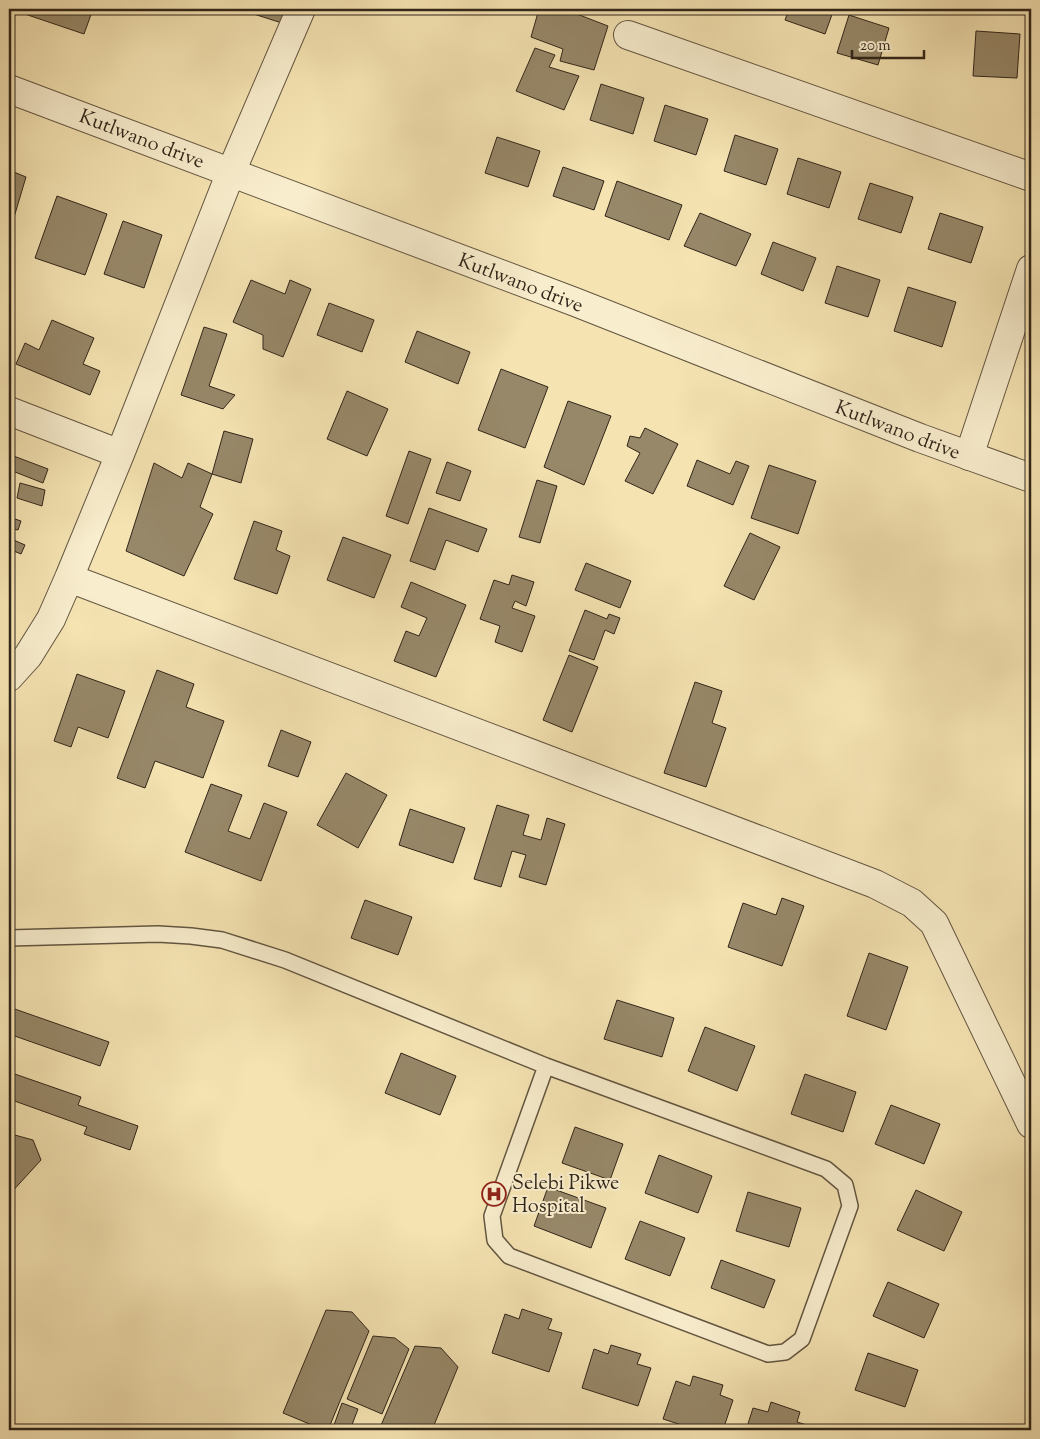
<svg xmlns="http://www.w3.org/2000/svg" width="1040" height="1439" viewBox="0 0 1040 1439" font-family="'Sorts Mill Goudy',serif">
	<rect width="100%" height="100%" fill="#f5e3b2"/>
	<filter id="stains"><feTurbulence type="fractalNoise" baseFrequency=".004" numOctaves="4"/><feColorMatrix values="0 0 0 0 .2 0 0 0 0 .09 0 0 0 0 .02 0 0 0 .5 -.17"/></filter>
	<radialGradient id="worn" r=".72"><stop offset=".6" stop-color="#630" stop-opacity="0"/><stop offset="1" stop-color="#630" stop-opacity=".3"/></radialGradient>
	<path fill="#978869" stroke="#31261a" d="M14,9H93L84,34L13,10Z
		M238,9H297L285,24Z
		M539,9H564L608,26L594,70L560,61L563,49L531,37Z
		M789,9H834L825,34L785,20Z
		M849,15L889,28L878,65L837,53Z
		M976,31L1020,34L1017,78L973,76Z
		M535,48L555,55L549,67L579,76L564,110L516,91Z
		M601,84L644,98L633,134L590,120Z
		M665,105L708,119L696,155L654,141Z
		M735,135L778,149L766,185L724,171Z
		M497,137L540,151L528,187L485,173Z
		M798,158L841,172L829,208L787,194Z
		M563,167L604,181L594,210L553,196Z
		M9,170L26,177L12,224L9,223Z
		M617,181L682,205L669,240L605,216Z
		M870,183L913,197L901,233L858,219Z
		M57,196L107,214L85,275L35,258Z
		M700,213L751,234L736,266L684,246Z
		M940,213L983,227L971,263L928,249Z
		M123,221L162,235L144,288L104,274Z
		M773,242L816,258L803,291L761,274Z
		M837,266L880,280L868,317L825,303Z
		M251,280L285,294L290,280L311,289L283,357L263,349V335L233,322Z
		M908,287L956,302L942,347L894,331Z
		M329,303L374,320L362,352L317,335Z
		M52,320L94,338L83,364L100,371L90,395L16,364L25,343L39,350Z
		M204,327L227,334L209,386L235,395L223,409L181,395Z
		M417,331L470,352L458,384L405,362Z
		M501,369L548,387L525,448L478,430Z
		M347,391L388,409L367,456L327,439Z
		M568,401L611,416L584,485L544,467Z
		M645,428L678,444L653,494L625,481L640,453L627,446L630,436L640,438Z
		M224,431L253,439L241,483L212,474Z
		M409,451L431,459L408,524L386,516Z
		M11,455L48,469L43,483L10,470Z
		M697,460L730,474L736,461L749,466L733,505L687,486Z
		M447,462L471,471L460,501L436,493Z
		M154,463L182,478L188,463L212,474L200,507L213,514L184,576L126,551Z
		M769,465L816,481L798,534L751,518Z
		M537,480L557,486L540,543L519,537Z
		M20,483L45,490L42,506L17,498Z
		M429,508L487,529L478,552L446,540L435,570L410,561Z
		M9,517L21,521L18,530L9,528Z
		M254,521L282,531L276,550L290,556L277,594L234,579Z
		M750,533L780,547L754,600L724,586Z
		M343,537L391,555L374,598L327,580Z
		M9,538L25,545L21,554L9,549Z
		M586,563L631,581L620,608L575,590Z
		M512,575L534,582L526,606L515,601L512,608L535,616L522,652L495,642L500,626L480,619L494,580L509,585Z
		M411,582L466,605L436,677L394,661L406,631L419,636L427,618L401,607Z
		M585,610L607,619L609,614L620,618L614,634L605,630L594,660L569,651Z
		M569,655L598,667L572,732L543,720Z
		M157,670L194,684L186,707L224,721L203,778L155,761L145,788L117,778Z
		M77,674L125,691L108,738L78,727L71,747L54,741Z
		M695,682L722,691L712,723L726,728L706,787L664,773Z
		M281,730L311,742L298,777L268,766Z
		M346,773L387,795L358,848L317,825Z
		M211,784L242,795L228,831L250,839L264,803L287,812L261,881L185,852Z
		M497,805L529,815L523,835L541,840L547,818L565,824L546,885L519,877L526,855L512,851L501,887L474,879Z
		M410,809L465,828L453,863L399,845Z
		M782,898L804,906L782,966L728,947L743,903L776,915Z
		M365,900L412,917L398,955L351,938Z
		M869,953L908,967L886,1030L847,1016Z
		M617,1000L674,1018L662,1057L604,1039Z
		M9,1007L109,1042L100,1066L9,1034Z
		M705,1027L755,1046L737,1091L688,1071Z
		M401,1053L456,1076L440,1115L385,1093Z
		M9,1072L81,1097L78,1105L138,1126L130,1150L84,1134L87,1127L9,1099Z
		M805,1074L856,1092L843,1132L791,1114Z
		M891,1105L940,1124L924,1164L875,1144Z
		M575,1127L623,1144L610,1180L562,1163Z
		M11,1134L33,1140L41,1160L9,1195V1137Z
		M659,1155L712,1176L698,1213L645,1193Z
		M548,1187L606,1208L591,1248L534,1226Z
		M916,1190L962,1212L944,1251L897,1230Z
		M748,1192L801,1208L789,1247L736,1231Z
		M640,1221L685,1238L670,1276L625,1259Z
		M721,1260L775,1280L764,1308L711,1288Z
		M888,1282L939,1304L924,1338L873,1316Z
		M522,1309L552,1319L548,1329L562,1333L549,1372L492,1353L505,1314L519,1319Z
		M326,1310L352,1312L369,1331L328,1430H324L283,1413Z
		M373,1336L395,1338L409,1349L382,1414L347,1399Z
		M611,1345L641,1354L637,1364L651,1368L638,1406L582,1388L594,1349L608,1354Z
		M415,1346L441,1348L458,1367L432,1430H379Z
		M868,1353L918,1370L905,1407L855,1390Z
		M693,1376L723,1385L720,1395L733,1400L723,1430H697L663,1419L676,1381L690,1386Z
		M771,1402L800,1412L797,1422L810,1426L809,1430H746L753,1408L768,1412Z
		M342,1403L358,1409L350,1430L334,1425Z"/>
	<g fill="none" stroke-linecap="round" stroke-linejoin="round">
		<g stroke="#625540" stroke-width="18">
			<path id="service" d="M9,938L158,934L191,936L222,940L285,960L546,1066L826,1169L845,1185L850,1206L802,1339L785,1352L768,1354L509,1256L495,1240L492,1216L546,1066"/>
		</g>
		<g stroke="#625540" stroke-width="30">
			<path id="minor" d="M628,35L1031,177
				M9,411L120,454
				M969,456L1031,269
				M69,578L875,884L912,903L934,923L1031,1124
				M9,677L28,656L51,619L69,578L120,454L231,172L301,9"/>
		</g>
		<g stroke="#625540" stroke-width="30">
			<path id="tertiary" d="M9,89L575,302L920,438L1031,478"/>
		</g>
		<use href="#service" stroke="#f8edcd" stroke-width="15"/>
		<use href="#minor" stroke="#f8edcd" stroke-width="28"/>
		<use href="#tertiary" stroke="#f8edcd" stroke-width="28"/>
	</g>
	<defs>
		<g id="hospital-ring" transform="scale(1.25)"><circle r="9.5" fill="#f8edcd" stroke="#8f2418" stroke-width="1.5"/><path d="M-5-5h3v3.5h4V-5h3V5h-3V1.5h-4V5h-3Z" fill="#8f2418"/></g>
	</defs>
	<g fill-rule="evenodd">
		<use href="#hospital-ring" x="494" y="1194"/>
	</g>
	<g text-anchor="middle" stroke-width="4" stroke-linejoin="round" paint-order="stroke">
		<g font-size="20" fill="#31261a" stroke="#f8edcd">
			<text transform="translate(142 138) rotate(21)" y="7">Kutlwano drive</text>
			<text transform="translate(521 282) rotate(21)" y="7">Kutlwano drive</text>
			<text transform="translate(898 429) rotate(21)" y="7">Kutlwano drive</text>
		</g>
		<g font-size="20" fill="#31261a" stroke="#f8edcd" text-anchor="start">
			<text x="512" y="1189">Selebi Pikwe<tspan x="512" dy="23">Hospital</tspan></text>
		</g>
	</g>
	<rect width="1040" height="1439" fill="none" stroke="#f5e3b2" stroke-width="30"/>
	<rect x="10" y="10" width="1020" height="1419" fill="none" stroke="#31261a" stroke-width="2.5"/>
	<rect x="15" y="15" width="1010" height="1409" fill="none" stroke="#31261a"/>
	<path d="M852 50v8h72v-8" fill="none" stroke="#31261a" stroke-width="2.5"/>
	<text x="860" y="50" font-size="15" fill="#31261a" stroke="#f8edcd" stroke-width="4" paint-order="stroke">20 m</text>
	<rect width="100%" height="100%" filter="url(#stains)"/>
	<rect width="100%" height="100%" fill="url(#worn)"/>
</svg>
